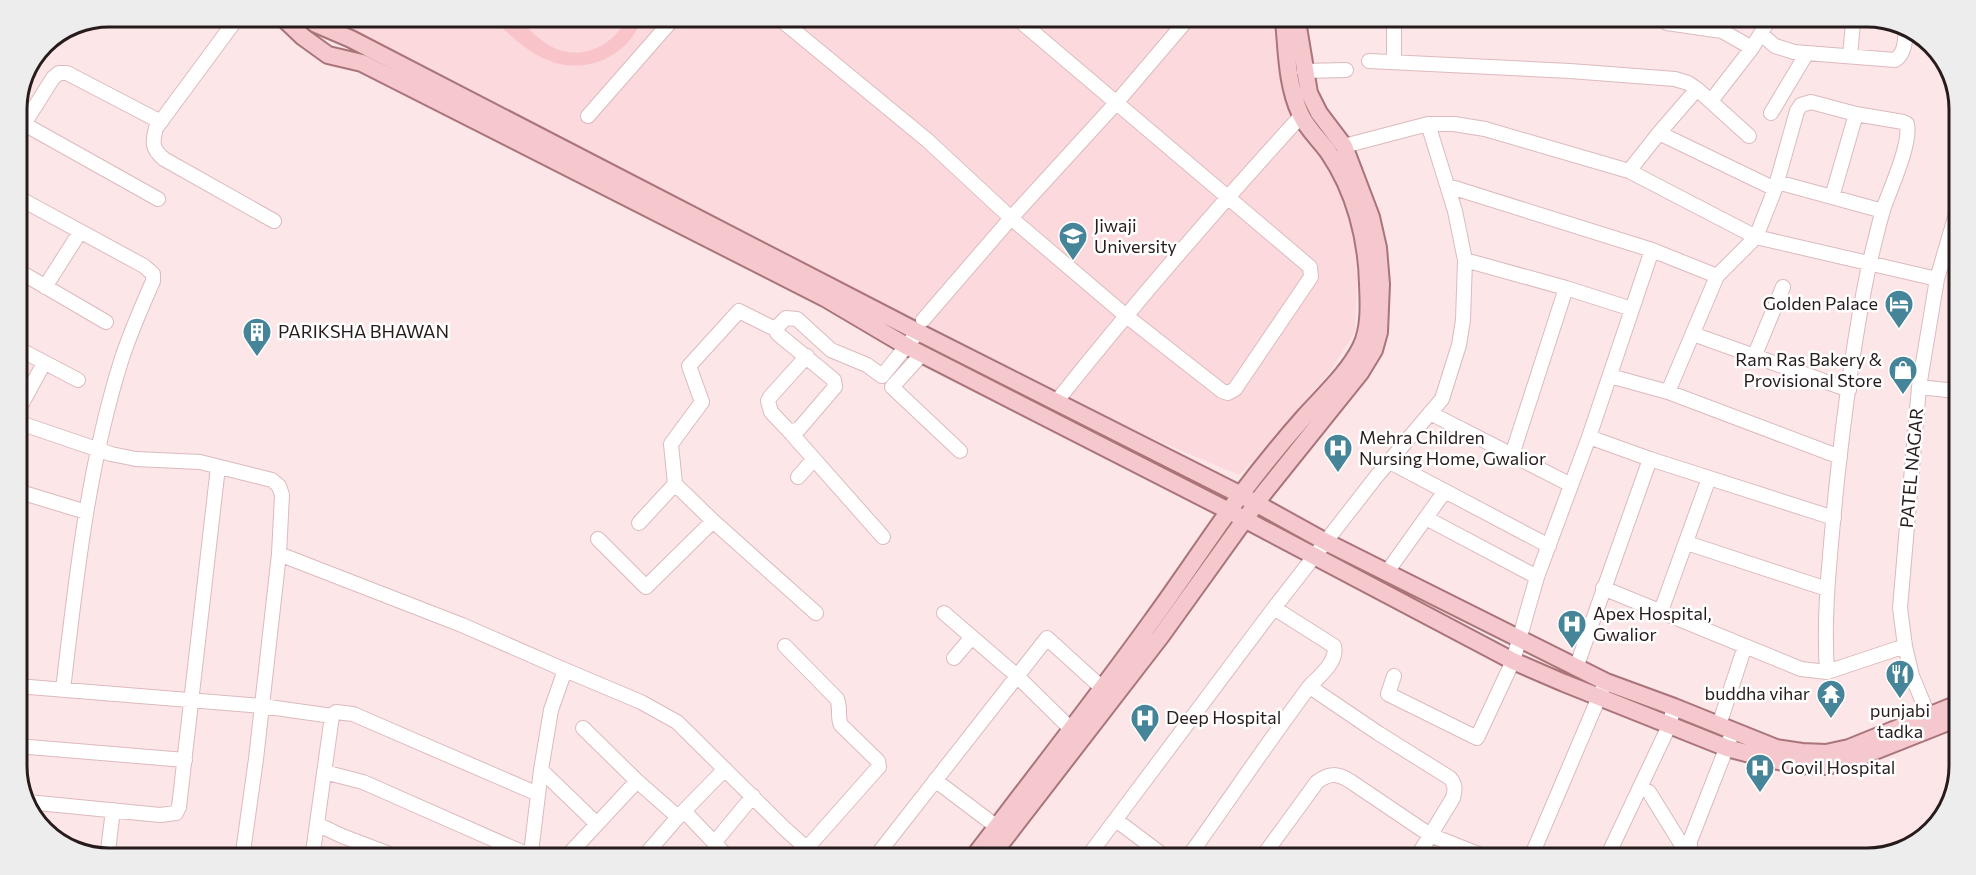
<svg xmlns="http://www.w3.org/2000/svg" width="1976" height="875" viewBox="0 0 1976 875" font-family="Commissioner,sans-serif">
	<rect width="100%" height="100%" fill="#fce6e8"/>
	<path fill="#fcd9dc" d="M320,17L1272,21L1282,90L1292,119L1314,148L1336,185L1353,228L1357,278L1355,332L1329,373L1273,441L1239,475L1154,439L1030,380L756,244Z"/>
	<path fill="#f8c3c9" d="M491,18H517C527,27 538,39 550,46C580,62 612,47 627,19H642C627,59 581,77 543,58C524,49 507,32 491,18Z"/>
	<g fill="none" stroke-linecap="round" stroke-linejoin="round">
		<g stroke="#dcbabd" stroke-width="16">
			<path id="minor" d="M238,17L156,128C152,143 152,149 164,159L274,221
				M780,19L927,140L1011,218L1125,315L1222,391L1228,393L1235,389L1311,277L1310,267L1019,20
				M1667,23L1722,31L1752,48
				M1761,34L1775,46L1794,52L1895,60C1906,53 1905,38 1906,27
				M1850,56L1853,23
				M1369,61L1570,71L1675,79L1688,83L1697,89L1749,136
				M1394,62V22
				M1304,71L1346,70
				M1711,101L1752,48L1767,23
				M1771,113L1807,53
				M588,116L673,19
				M1659,133L1775,189
				M17,139L24,124
				M1344,146L1428,124H1454L1485,129L1629,171L1756,237L1937,279
				M1629,171L1659,133L1697,89
				M1777,182L1883,211
				M1448,186L1652,250L1717,276
				M17,197L144,266L153,274V281C142,306 131,331 122,358C88,465 76,579 63,690
				M1832,197L1856,114
				M158,199L24,124L53,78L59,73H67L161,122
				M1465,260L1566,288L1632,309
				M17,270L106,322
				M45,287L80,232
				M923,320L1011,218L1117,102L1186,21
				M1693,334L1849,390
				M17,348L78,380
				M922,354L892,387L960,451
				M807,356L770,397L768,401L771,412L790,432L883,537
				M1754,357L1783,287
				M44,363L19,409V421L26,425L111,454L136,459L200,462L272,480L279,486L282,495L279,554L256,759L243,852
				M1610,376L1668,392L1717,276L1756,237L1775,189L1797,111L1801,105L1811,102L1856,114L1903,122L1907,124C1911,144 1891,187 1884,207C1878,226 1874,246 1869,265C1853,342 1843,421 1835,500C1830,557 1823,614 1827,672L1905,646
				M1919,387L1956,391
				M1668,392L1840,457
				M1056,402C1134,304 1216,209 1301,116
				M1430,413L1571,485
				M790,432L799,429L835,387L834,380L778,334L775,329L786,318L797,319L831,350L867,365L882,376L918,332
				M1589,437L1650,459L1834,518
				M1512,455L1566,288
				M1390,462L1549,546
				M798,477L814,459
				M675,484L671,444L702,402L689,366L739,311L775,329
				M17,491L86,512
				M1426,518L1537,577
				M639,523L675,484L713,521L816,613
				M598,539L646,587L713,521
				M1687,543L1827,589
				M279,554L462,625L565,670
				M1387,572L1445,491
				M1603,588L1801,669L1827,672
				M1661,611L1709,478
				M944,613L1017,676L1077,735
				M785,646L837,699C841,708 837,717 841,725L878,761L879,767L876,770L807,848
				M954,658L972,637
				M1576,668L1650,459
				M1394,676L1388,694L1477,738L1513,661L1537,577L1589,437L1652,250
				M17,686L262,706L332,716
				M1310,687L1378,733L1450,778C1456,785 1455,790 1453,798L1417,857
				M1932,724L1912,676L1905,646L1900,608L1919,387L1937,279L1958,207
				M1719,725L1745,646
				M583,728L637,781L678,817L725,769
				M17,746L185,760
				M541,770L597,824
				M324,772L363,782L524,853
				M935,780L1005,833
				M1640,787L1649,792L1688,855
				M28,802L160,815L176,813L179,807L218,467
				M684,811L725,854
				M1116,820L1164,856
				M317,824L342,836L387,853
				M714,843L753,796
				M108,851L113,810
				M313,852L332,716L336,712L353,714L538,794
				M531,853L541,770L551,710L565,670L641,702L677,722L783,827L813,854
				M570,853L637,781
				M646,854L678,817
				M877,855L1047,638L1102,688
				M1089,855L1274,608L1376,477L1442,399L1459,345L1463,320L1465,260L1455,211L1428,124
				M1189,856C1229,800 1268,742 1309,687C1319,676 1338,662 1334,646L1274,608
				M1263,856L1317,782C1329,773 1337,773 1350,781L1430,835L1486,857
				M1531,857L1602,690
				M1607,857L1669,726L1674,707
				M1690,858V841L1733,731"/>
		</g>
		<g stroke="#a9747a" stroke-width="20">
			<path id="major" d="M282,17L303,37L328,55L362,63L825,298L908,347L1229,511L1513,661L1564,683L1727,748L1773,760L1800,765L1827,766L1852,760L1953,720
				M307,17L316,24L351,39L918,332L1241,495L1326,542L1606,682L1674,707L1776,748L1802,752L1826,753L1849,748L1953,706
				M975,855C1034,778 1094,701 1151,622C1181,581 1209,538 1239,497C1260,469 1282,442 1305,416C1324,395 1348,373 1361,347C1370,329 1369,305 1368,284C1367,239 1355,191 1329,153C1320,140 1306,128 1300,113C1287,85 1287,52 1284,21
				M992,855L1161,636L1263,494L1360,373L1374,350L1379,332L1381,284L1378,248L1371,217L1344,146L1319,113L1309,93L1297,21"/>
		</g>
		<use href="#minor" stroke="#fff" stroke-width="14"/>
		<use href="#major" stroke="#f5c8ce" stroke-width="16"/>
	</g>
	<defs>
		<g id="university-pin" transform="scale(1.5)"><path d="M0 17L-7.5 6A9.5 9.5 0 1 1 7.5 6Z" fill="#458499" stroke="#fff"/><path d="M0-5L7-2L0 1L-7-2ZM-4 1L0 2.5L4 1V4Q0 6-4 4Z" fill="#fff"/></g>
		<g id="hotel-pin" transform="scale(1.5)"><path d="M0 17L-7.5 6A9.5 9.5 0 1 1 7.5 6Z" fill="#458499" stroke="#fff"/><path d="M-6-4.5h1.5V1H6V5H4.5V3h-9V5H-6ZM-4 0a1.8 1.8 0 1 1 3.6 0ZM.5 0V-2.5h3Q6-2.5 6 0Z" fill="#fff"/></g>
		<g id="building-pin" transform="scale(1.5)"><path d="M0 17L-7.5 6A9.5 9.5 0 1 1 7.5 6Z" fill="#458499" stroke="#fff"/><path d="M-4-6H4V6H1V3H-1V6H-4ZM-2.5-4.3h1.7v1.8h-1.7ZM.8-4.3h1.7v1.8H.8ZM-2.5-1h1.7V.8h-1.7ZM.8-1h1.7V.8H.8Z" fill="#fff"/></g>
		<g id="shop-pin" transform="scale(1.5)"><path d="M0 17L-7.5 6A9.5 9.5 0 1 1 7.5 6Z" fill="#458499" stroke="#fff"/><path d="M-5-2.5h2.3a2.7 3.5 0 0 1 5.4 0H5L5.5 6h-11ZM-1.5-2.5h3a1.5 2.3 0 0 0-3 0Z" fill="#fff"/></g>
		<g id="hospital-pin" transform="scale(1.5)"><path d="M0 17L-7.5 6A9.5 9.5 0 1 1 7.5 6Z" fill="#458499" stroke="#fff"/><path d="M-5-5h3v3.5h4V-5h3V5h-3V1.5h-4V5h-3Z" fill="#fff"/></g>
		<g id="restaurant-pin" transform="scale(1.5)"><path d="M0 17L-7.5 6A9.5 9.5 0 1 1 7.5 6Z" fill="#458499" stroke="#fff"/><path d="M-5-6h1v4h1v-4h1v4h1v-4h1v5L-1.5 .5V6h-2V.5L-5-1ZM5-6V6H3V1.5H1.5Q1.5-4 5-6Z" fill="#fff"/></g>
		<g id="temple-pin" transform="scale(1.5)"><path d="M0 17L-7.5 6A9.5 9.5 0 1 1 7.5 6Z" fill="#458499" stroke="#fff"/><path d="M0-6L5-2H3V0L6.5 2.5H4V6H1.5V3h-3V6H-4V2.5H-6.5L-3 0V-2H-5Z" fill="#fff"/></g>
	</defs>
	<g fill-rule="evenodd">
		<use href="#university-pin" x="1073" y="236"/>
		<use href="#hotel-pin" x="1899" y="304"/>
		<use href="#building-pin" x="257" y="332"/>
		<use href="#shop-pin" x="1903" y="370"/>
		<use href="#hospital-pin" x="1338" y="448"/>
		<use href="#hospital-pin" x="1572" y="624"/>
		<use href="#restaurant-pin" x="1900" y="674"/>
		<use href="#temple-pin" x="1831" y="694"/>
		<use href="#hospital-pin" x="1145" y="718"/>
		<use href="#hospital-pin" x="1760" y="768"/>
	</g>
	<g text-anchor="middle" stroke-width="5" stroke-linejoin="round" paint-order="stroke">
		<g font-size="18" fill="#271b1c" stroke="#fff" text-anchor="start">
			<text x="1094" y="232">Jiwaji<tspan x="1094" dy="21">University</tspan></text>
			<text x="1878" y="310" text-anchor="end">Golden Palace</text>
			<text x="278" y="338">PARIKSHA BHAWAN</text>
			<text x="1882" y="366" text-anchor="end">Ram Ras Bakery &amp;<tspan x="1882" dy="21">Provisional Store</tspan></text>
			<text x="1359" y="444">Mehra Children<tspan x="1359" dy="21">Nursing Home, Gwalior</tspan></text>
			<text x="1593" y="620">Apex Hospital,<tspan x="1593" dy="21">Gwalior</tspan></text>
			<text x="1810" y="700" text-anchor="end">buddha vihar</text>
			<text x="1900" y="717" text-anchor="middle">punjabi<tspan x="1900" dy="21">tadka</tspan></text>
			<text x="1166" y="724">Deep Hospital</text>
			<text x="1781" y="774">Govil Hospital</text>
		</g>
		<g font-size="18" fill="#271b1c" stroke="#fff">
			<text transform="translate(1912 468) rotate(-85)" y="6">PATEL NAGAR</text>
		</g>
	</g>
	<path d="M0 0H1976V875H0ZM109 27H1867A82 82 0 0 1 1949 109V766A82 82 0 0 1 1867 848H109A82 82 0 0 1 27 766V109A82 82 0 0 1 109 27Z" fill="#eeeded" fill-rule="evenodd"/>
	<path fill="none" stroke="#271b1c" stroke-width="3" d="M109 27H1867A82 82 0 0 1 1949 109V766A82 82 0 0 1 1867 848H109A82 82 0 0 1 27 766V109A82 82 0 0 1 109 27Z"/>
</svg>
